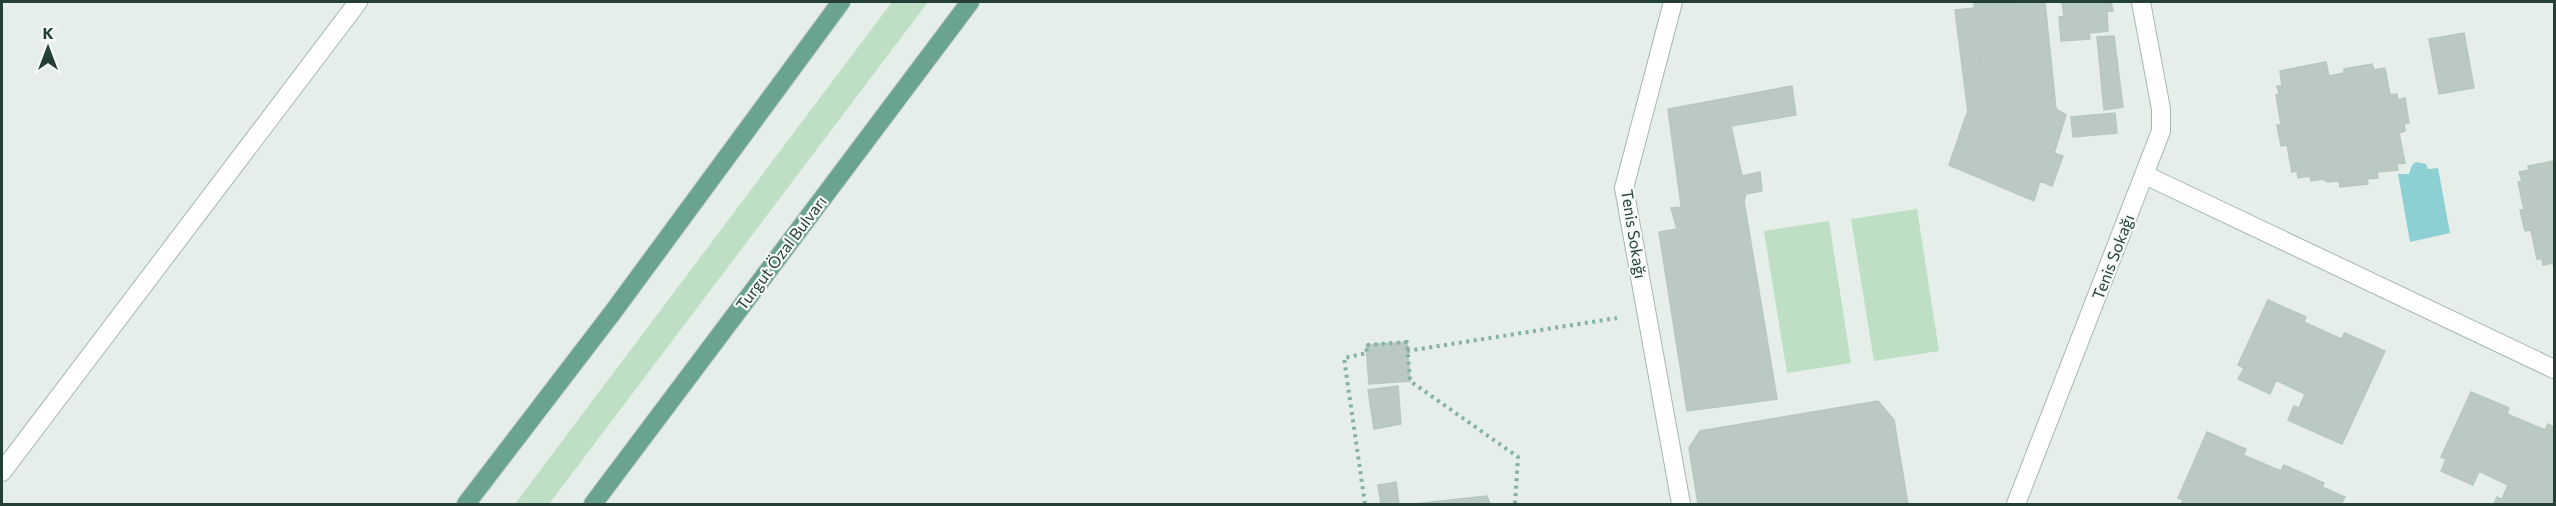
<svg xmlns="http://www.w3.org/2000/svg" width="2556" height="506" viewBox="0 0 2556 506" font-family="Commissioner,sans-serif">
	<rect width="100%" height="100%" fill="#e5eee9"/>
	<path fill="#bedfc3" d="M892,2H928L549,504H515Z
		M1917,209L1939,351L1874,361L1851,219Z
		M1829,221L1851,363L1787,373L1764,231Z"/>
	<path fill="#8dd0d3" d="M2416,162L2426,164L2428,169L2438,168L2450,233L2410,242L2398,174H2409L2412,165Z"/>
	<path fill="#bac9c2" stroke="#b7c8bf" stroke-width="1.5" d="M2045,2L2056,109L2066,115L2054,153L2063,156L2052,186L2040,181L2034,201L1949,165L1967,113L1986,101L1974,3Z
		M2062,2H2111L2113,11L2064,16Z
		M1974,8L1986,101L1968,113L1955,10Z
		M2107,11L2108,31L2089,33L2090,39L2061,41L2059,17Z
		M2464,33L2474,88L2439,94L2429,39Z
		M2114,36L2123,107L2104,110L2097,37Z
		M2326,62L2329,76L2344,73V69L2372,64L2374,70L2385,68L2390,95L2397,94L2398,100L2405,98L2409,123L2404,124L2405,131L2399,133L2405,163L2397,164L2398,170L2377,172L2378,178L2367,179L2368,184L2340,187L2339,181L2328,182L2323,179L2311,181L2310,176L2298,178L2297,171L2292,172L2287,145L2281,146L2277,125H2281L2276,95L2279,94L2277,86H2282L2280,71Z
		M1792,86L1796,115L1731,126L1742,176L1760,172L1762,191L1746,194L1744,201L1681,206L1668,109Z
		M2115,113L2117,133L2073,137L2071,117Z
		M2554,161V267L2553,263L2543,265L2542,259H2537L2531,230L2525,231L2520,210H2524L2518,182L2522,181L2519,172L2529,170L2528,166Z
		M1744,201L1777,399L1687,411L1659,232L1677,229L1671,208Z
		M2268,300L2306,317L2304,322L2341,339L2345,333L2385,351L2342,444L2288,420L2294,406L2299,408L2305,394L2276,380L2270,394L2238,379L2244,368L2238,365Z
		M1407,342L1410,381L1369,384L1366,345Z
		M1398,386L1401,424L1374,429L1368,390Z
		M2471,392L2509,408L2507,414L2545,430L2548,424L2554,427V504H2494L2497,497L2502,499L2508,485L2479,471L2473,485L2441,471L2446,459L2441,457Z
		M1878,401L1894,420L1908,504H1698L1689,448L1700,431Z
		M2207,432L2246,449L2243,455L2281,471L2284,465L2324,483L2314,504H2181L2183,500L2178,498Z
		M1396,482L1399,504H1381L1378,485Z
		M2322,487L2345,497L2341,504H2314Z
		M1487,496L1490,504H1413Z"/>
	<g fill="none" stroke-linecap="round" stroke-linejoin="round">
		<g stroke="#a7b6b0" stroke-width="20">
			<path id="street" d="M1673,2L1624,188L1681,504
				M2145,175L2554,369
				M2,472L358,2
				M2016,504L2161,131V109L2141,2"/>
		</g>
		<g stroke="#c2cac7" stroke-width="20">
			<path id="primary" d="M466,504L613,312L841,2
				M593,504L970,2"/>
		</g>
		<path stroke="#85b29f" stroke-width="4" stroke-dasharray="3 4.5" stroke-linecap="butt" d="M1407,351L1617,318
			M1365,504L1344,358L1367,353L1366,345L1407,342L1410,381L1518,457L1515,504"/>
		<use href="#street" stroke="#fff" stroke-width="18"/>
		<use href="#primary" stroke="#6aa48e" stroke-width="18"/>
	</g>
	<g text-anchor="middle" stroke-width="4.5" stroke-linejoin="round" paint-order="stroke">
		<g font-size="16" fill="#244036" stroke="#f6faf8">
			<text transform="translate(1634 234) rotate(81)" y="6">Tenis Sokağı</text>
			<text transform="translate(781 253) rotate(-53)" y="6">Turgut Özal Bulvarı</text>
			<text transform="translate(2113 257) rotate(-69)" y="6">Tenis Sokağı</text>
		</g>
	</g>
	<rect width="2556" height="506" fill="none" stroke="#244036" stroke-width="6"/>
	<g transform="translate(48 48)" stroke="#f6faf8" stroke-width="4.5" paint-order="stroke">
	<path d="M0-4.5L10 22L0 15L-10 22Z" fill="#244036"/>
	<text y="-9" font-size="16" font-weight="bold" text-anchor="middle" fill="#244036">K</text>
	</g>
</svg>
